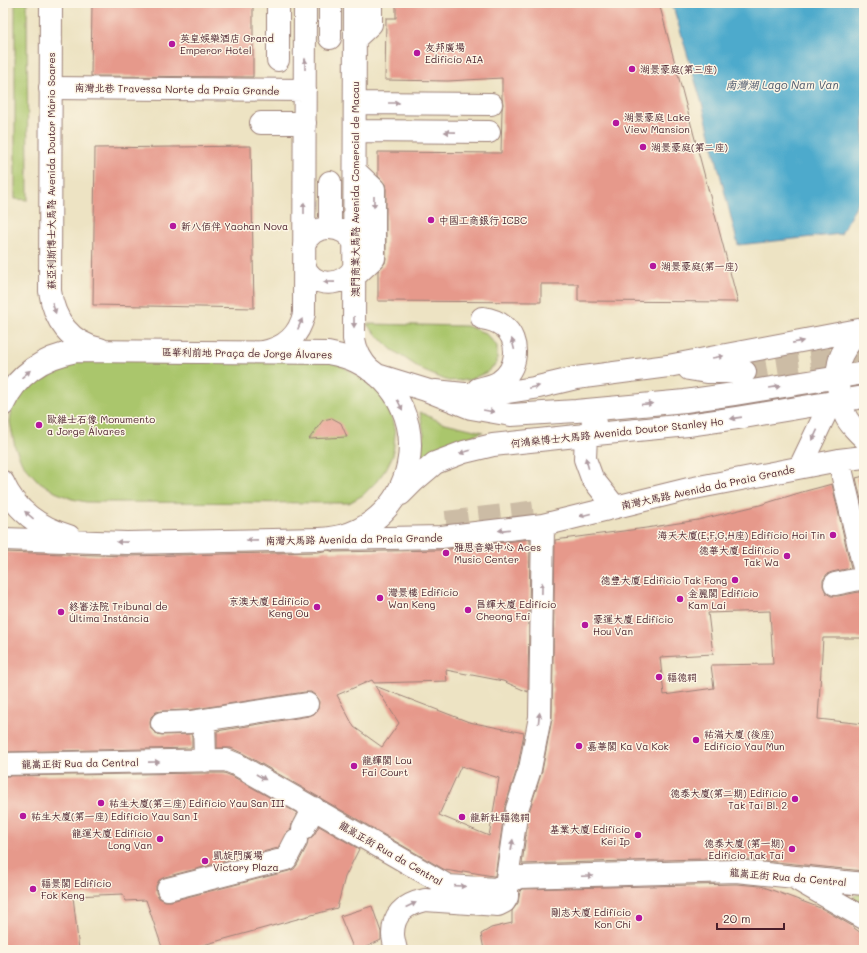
<svg xmlns="http://www.w3.org/2000/svg" width="867" height="953" viewBox="0 0 867 953" font-family="Mali,'LXGW WenKai TC',sans-serif">
	<rect width="100%" height="100%" fill="#fcf5e5"/>
	<filter id="ink" filterUnits="userSpaceOnUse"><feTurbulence type="fractalNoise" baseFrequency=".025" numOctaves="2"/><feDisplacementMap in="SourceGraphic" scale="8" xChannelSelector="R" yChannelSelector="G"/><feConvolveMatrix kernelMatrix="1 2 1 2 8 2 1 2 1" color-interpolation-filters="sRGB"/></filter>
	<filter id="wash" filterUnits="userSpaceOnUse"><feTurbulence type="fractalNoise" baseFrequency=".012" numOctaves="4" result="noise"/><feDisplacementMap in="SourceGraphic" scale="16" xChannelSelector="R" yChannelSelector="G"/><feGaussianBlur stdDeviation="0.9" result="paint"/><feColorMatrix in="noise" values="0 0 0 0 0 0 0 0 0 0 0 0 0 0 0 0 0 1.4 0 .05"/><feComposite in="paint" operator="in"/></filter>
	<g filter="url(#wash)">
		<rect width="100%" height="100%" fill="#ede3c3"/>
		<path fill="#aac66c" stroke="#7a724c" d="M15,3H27L28,200L15,199Z
			M366,324L467,326L485,333L497,346V363L487,372L469,380L448,381L424,371L391,349Z
			M306,346L377,386L391,412L395,434L393,455L386,469L376,482L363,495L349,503L86,502L72,499L55,492L37,480L22,463L15,447L10,422L13,399L42,364Z
			M420,412L441,422L483,432L441,446L420,458L424,435Z
			M857,894H864V906L855,901L853,898L854,896Z"/>
		<path fill="#4eaacc" stroke="#4c647c" d="M672,3H864V191L841,234L738,245L703,107Z"/>
		<g id="blocks">
			<path fill="#e6998b" fill-rule="evenodd" d="M92,3H253V77L91,76Z
				M396,3H659L738,302L578,301V284H541V302L378,301V271L385,263L386,258V189L385,184L378,176V152L501,153L502,110L503,104L502,98V78L448,81L385,80L386,18H396Z
				M251,146L254,308L93,305L95,148Z
				M332,418L341,423L347,437L309,439L323,420Z
				M864,476V513L856,478Z
				M832,484L851,568L832,572L827,574L823,580V586L826,593L831,596H838L864,591V638H823L818,719L864,724V871L736,858L522,864L529,812L542,771L552,719L555,540L646,528L698,520L760,505L802,492ZM770,611L773,664L711,665L714,688L664,695L660,657L713,654L708,613Z
				M530,539L528,692L503,681L446,670L447,681L374,683L372,680L337,695L354,727L382,747L399,723L375,686L469,722L524,733L518,766L505,807L495,876H493L463,871V873L445,870L244,754L231,748H217V731L309,716L314,714L318,709L319,702L316,696L311,692H305L189,710L162,711L156,712L151,717L150,723L151,729L157,734L162,735L192,734V748L3,752V552L127,556L319,552L328,550L334,552L441,550ZM461,766L499,778L489,836L439,815Z
				M203,773H224L232,776L297,813L292,823L291,829L285,834L278,848L165,877L159,880L156,886V892L159,898L165,901H171L289,871L294,869L297,865L307,846L308,840L314,835L319,826L359,849L345,877L337,908L185,950H163L146,900L125,901L123,894L73,896L79,950H3V776Z
				M736,884L761,886L823,909L854,927V928L864,935V950H484L481,934L491,928L512,923V911L518,903L520,891L522,889Z
				M372,906L381,932V940L360,950H354L340,916Z"/>
		</g>
	</g>
	<g filter="url(#ink)">
		<use href="#blocks" fill-opacity="0" stroke="#9c8177" stroke-width="1"/>
		<g fill="none" stroke-linecap="round" stroke-linejoin="round">
			<path stroke="#ccbca5" stroke-width="22" stroke-dasharray="22 11" stroke-linecap="butt" d="M745,372L827,359L864,352
				M446,522L537,511"/>
			<g stroke="#9c8177" stroke-width="24">
				<path id="minor" d="M355,3L354,339C356,351 361,361 370,370
					M330,38V3
					M355,39L371,24V3
					M278,60V3
					M50,88L305,90
					M355,103L491,104
					M261,123H305
					M355,131L489,132
					M330,228V182
					M304,245C313,222 345,223 355,245
					M304,265C312,289 344,288 355,266
					M355,276L374,258V189L355,171
					M861,330C854,337 847,344 842,354C834,370 838,400 846,417C849,423 858,433 864,438
					M263,352C285,348 299,336 304,314L305,3
					M689,369L707,372H745
					M478,389C485,387 493,386 499,382C518,370 521,340 503,326C497,321 489,319 482,318
					M435,391L464,394L502,393L534,388L576,378L668,366L864,329
					M839,460L864,568
					M334,539L441,537L543,525L689,489L839,460L864,457
					M835,584L864,578
					M204,720L205,761
					M162,723L190,722L307,704
					M3,764L226,760L238,765L448,886L496,889L519,877L736,871L864,884
					M303,829L314,808
					M798,880L864,918
					M168,889L286,859L296,840
					M396,950C395,945 393,939 393,934C393,913 406,904 425,900L498,905L504,902L507,897V878L517,809L530,769L540,717L543,525"/>
			</g>
			<g stroke="#9c8177" stroke-width="24">
				<path id="major" d="M51,3L50,291C54,320 70,343 100,349
					M377,375L426,390L471,408L511,415L576,411L685,401L734,394L864,373
					M3,405C17,374 44,357 77,351L328,353C338,355 348,357 357,362C445,406 417,536 319,539L127,543L3,539
					M595,423L586,435L585,459L592,478L615,507
					M800,467L830,404
					M3,482C15,510 40,528 69,536
					M401,494L415,480L435,463L464,452L493,445L576,436L688,425L737,418L864,397"/>
			</g>
			<use href="#minor" stroke="#fff" stroke-width="22"/>
			<use href="#major" stroke="#fff" stroke-width="22"/>
		</g>
		<defs><path id="oneway-solid" d="M-6-.8H1V-3.2L6.5 0L1 3.2V.8H-6Z"/></defs>
		<g fill="#ae9aa0">
			<use href="#oneway-solid" transform="translate(305 64) rotate(-90)"/>
			<use href="#oneway-solid" transform="translate(394 103)"/>
			<use href="#oneway-solid" transform="translate(450 132) rotate(-179)"/>
			<use href="#oneway-solid" transform="translate(374 202) rotate(90)"/>
			<use href="#oneway-solid" transform="translate(304 208) rotate(-90)"/>
			<use href="#oneway-solid" transform="translate(329 282) rotate(-179)"/>
			<use href="#oneway-solid" transform="translate(54 308) rotate(72)"/>
			<use href="#oneway-solid" transform="translate(354 322) rotate(90)"/>
			<use href="#oneway-solid" transform="translate(300 324) rotate(-67)"/>
			<use href="#oneway-solid" transform="translate(798 342) rotate(-11)"/>
			<use href="#oneway-solid" transform="translate(513 344) rotate(-104)"/>
			<use href="#oneway-solid" transform="translate(718 357) rotate(-10)"/>
			<use href="#oneway-solid" transform="translate(26 374) rotate(-41)"/>
			<use href="#oneway-solid" transform="translate(534 387) rotate(-12)"/>
			<use href="#oneway-solid" transform="translate(775 387) rotate(-9)"/>
			<use href="#oneway-solid" transform="translate(647 404) rotate(-5)"/>
			<use href="#oneway-solid" transform="translate(400 405) rotate(63)"/>
			<use href="#oneway-solid" transform="translate(489 411) rotate(10)"/>
			<use href="#oneway-solid" transform="translate(736 418) rotate(172)"/>
			<use href="#oneway-solid" transform="translate(815 435) rotate(115)"/>
			<use href="#oneway-solid" transform="translate(465 452) rotate(163)"/>
			<use href="#oneway-solid" transform="translate(587 463) rotate(-106)"/>
			<use href="#oneway-solid" transform="translate(29 515) rotate(-140)"/>
			<use href="#oneway-solid" transform="translate(585 515) rotate(166)"/>
			<use href="#oneway-solid" transform="translate(504 530) rotate(173)"/>
			<use href="#oneway-solid" transform="translate(252 540) rotate(179)"/>
			<use href="#oneway-solid" transform="translate(122 542) rotate(-179)"/>
			<use href="#oneway-solid" transform="translate(542 588) rotate(-89)"/>
			<use href="#oneway-solid" transform="translate(539 718) rotate(-83)"/>
			<use href="#oneway-solid" transform="translate(154 762) rotate(-1)"/>
			<use href="#oneway-solid" transform="translate(261 777) rotate(30)"/>
			<use href="#oneway-solid" transform="translate(512 845) rotate(-81)"/>
			<use href="#oneway-solid" transform="translate(587 876) rotate(-2)"/>
			<use href="#oneway-solid" transform="translate(460 886) rotate(4)"/>
			<use href="#oneway-solid" transform="translate(411 905) rotate(-25)"/>
		</g>
	</g>
	<g fill="#b5179e" stroke="#fcf5e5" stroke-width="1.5">
		<circle cx="172" cy="44" r="4"/>
		<circle cx="417" cy="53" r="4"/>
		<circle cx="632" cy="69" r="4"/>
		<circle cx="616" cy="123" r="4"/>
		<circle cx="643" cy="147" r="4"/>
		<circle cx="431" cy="220" r="4"/>
		<circle cx="173" cy="226" r="4"/>
		<circle cx="653" cy="266" r="4"/>
		<circle cx="39" cy="425" r="4"/>
		<circle cx="833" cy="535" r="4"/>
		<circle cx="446" cy="553" r="4"/>
		<circle cx="787" cy="556" r="4"/>
		<circle cx="735" cy="580" r="4"/>
		<circle cx="380" cy="598" r="4"/>
		<circle cx="680" cy="599" r="4"/>
		<circle cx="317" cy="607" r="4"/>
		<circle cx="468" cy="610" r="4"/>
		<circle cx="61" cy="612" r="4"/>
		<circle cx="585" cy="625" r="4"/>
		<circle cx="659" cy="677" r="4"/>
		<circle cx="696" cy="740" r="4"/>
		<circle cx="579" cy="746" r="4"/>
		<circle cx="354" cy="766" r="4"/>
		<circle cx="795" cy="799" r="4"/>
		<circle cx="101" cy="803" r="4"/>
		<circle cx="23" cy="816" r="4"/>
		<circle cx="462" cy="817" r="4"/>
		<circle cx="638" cy="835" r="4"/>
		<circle cx="160" cy="839" r="4"/>
		<circle cx="792" cy="849" r="4"/>
		<circle cx="205" cy="861" r="4"/>
		<circle cx="33" cy="889" r="4"/>
		<circle cx="639" cy="918" r="4"/>
	</g>
	<g text-anchor="middle" stroke-width="3" stroke-linejoin="round" paint-order="stroke">
		<g font-size="10" fill="#4a1f2b" stroke="#fcf5e5" text-anchor="start">
			<text x="180" y="42">英皇娛樂酒店 Grand<tspan x="180" dy="12">Emperor Hotel</tspan></text>
			<text x="425" y="51">友邦廣場<tspan x="425" dy="12">Edificío AIA</tspan></text>
			<text x="640" y="73">湖景豪庭(第三座)</text>
			<text x="624" y="121">湖景豪庭 Lake<tspan x="624" dy="12">View Mansion</tspan></text>
			<text x="651" y="151">湖景豪庭(第二座)</text>
			<text x="439" y="224">中國工商銀行 ICBC</text>
			<text x="181" y="230">新八佰伴 Yaohan Nova</text>
			<text x="661" y="270">湖景豪庭(第一座)</text>
			<text x="47" y="423">歐維士石像 Monumento<tspan x="47" dy="12">a Jorge Álvares</tspan></text>
			<text x="825" y="539" text-anchor="end">海天大廈(E,F,G,H座) Edifício Hoi Tin</text>
			<text x="454" y="551">雅思音樂中心 Aces<tspan x="454" dy="12">Music Center</tspan></text>
			<text x="779" y="554" text-anchor="end">德華大廈 Edifício<tspan x="779" dy="12">Tak Wa</tspan></text>
			<text x="727" y="584" text-anchor="end">德豐大廈 Edifício Tak Fong</text>
			<text x="388" y="596">灣景樓 Edifício<tspan x="388" dy="12">Wan Keng</tspan></text>
			<text x="688" y="597">金麗閣 Edifício<tspan x="688" dy="12">Kam Lai</tspan></text>
			<text x="309" y="605" text-anchor="end">京澳大廈 Edifício<tspan x="309" dy="12">Keng Ou</tspan></text>
			<text x="476" y="608">昌輝大廈 Edifício<tspan x="476" dy="12">Cheong Fai</tspan></text>
			<text x="69" y="610">終審法院 Tribunal de<tspan x="69" dy="12">Última Instância</tspan></text>
			<text x="593" y="623">豪運大廈 Edifício<tspan x="593" dy="12">Hou Van</tspan></text>
			<text x="667" y="681">福德祠</text>
			<text x="704" y="738">祐滿大廈 (後座)<tspan x="704" dy="12">Edifício Yau Mun</tspan></text>
			<text x="587" y="750">嘉華閣 Ka Va Kok</text>
			<text x="362" y="764">龍輝閣 Lou<tspan x="362" dy="12">Fai Court</tspan></text>
			<text x="787" y="797" text-anchor="end">德泰大廈(第二期) Edifício<tspan x="787" dy="12">Tak Tai Bl. 2</tspan></text>
			<text x="109" y="807">祐生大廈(第三座) Edifício Yau San III</text>
			<text x="31" y="820">祐生大廈(第一座) Edifício Yau San I</text>
			<text x="470" y="821">龍新社福德祠</text>
			<text x="630" y="833" text-anchor="end">基業大廈 Edifício<tspan x="630" dy="12">Kei Ip</tspan></text>
			<text x="152" y="837" text-anchor="end">龍運大廈 Edifício<tspan x="152" dy="12">Long Van</tspan></text>
			<text x="784" y="847" text-anchor="end">德泰大廈 (第一期)<tspan x="784" dy="12">Edifício Tak Tai</tspan></text>
			<text x="213" y="859">凱旋門廣場<tspan x="213" dy="12">Victory Plaza</tspan></text>
			<text x="41" y="887">福景閣 Edifício<tspan x="41" dy="12">Fok Keng</tspan></text>
			<text x="631" y="916" text-anchor="end">剛志大廈 Edifício<tspan x="631" dy="12">Kon Chi</tspan></text>
		</g>
		<g font-size="10" fill="#4a1f2b" stroke="#fcf5e5">
			<text transform="translate(177 89) rotate(1)" y="4">南灣北巷 Travessa Norte da Praia Grande</text>
			<text transform="translate(51 171) rotate(-90)" y="4">蘇亞利斯博士大馬路 Avenida Doutor Mário Soares</text>
			<text transform="translate(355 189) rotate(-90)" y="4">澳門商業大馬路 Avenida Comercial de Macau</text>
			<text transform="translate(247 353) rotate(1)" y="4">區華利前地 Praça de Jorge Álvares</text>
			<text transform="translate(617 432) rotate(-6)" y="4">何鴻燊博士大馬路 Avenida Doutor Stanley Ho</text>
			<text transform="translate(708 487) rotate(-12)" y="4">南灣大馬路 Avenida da Praia Grande</text>
			<text transform="translate(354 539) rotate(-1)" y="4">南灣大馬路 Avenida da Praia Grande</text>
			<text transform="translate(80 763) rotate(-1)" y="4">龍嵩正街 Rua da Central</text>
			<text transform="translate(391 853) rotate(30)" y="4">龍嵩正街 Rua da Central</text>
			<text transform="translate(788 877) rotate(5)" y="4">龍嵩正街 Rua da Central</text>
		</g>
		<g font-size="11" font-style="italic" fill="#4c576b" stroke="#fcf5e5">
			<text x="782" y="89">南灣湖 Lago Nam Van</text>
		</g>
	</g>
	<rect width="867" height="953" fill="none" stroke="#fcf5e5" stroke-width="16"/>
	<path d="M717 923v6h67v-6" fill="none" stroke="#4a1f2b" stroke-width="2"/>
	<text x="723" y="923" font-size="12" fill="#4a1f2b" stroke="#fcf5e5" stroke-width="3" paint-order="stroke">20 m</text>
</svg>
